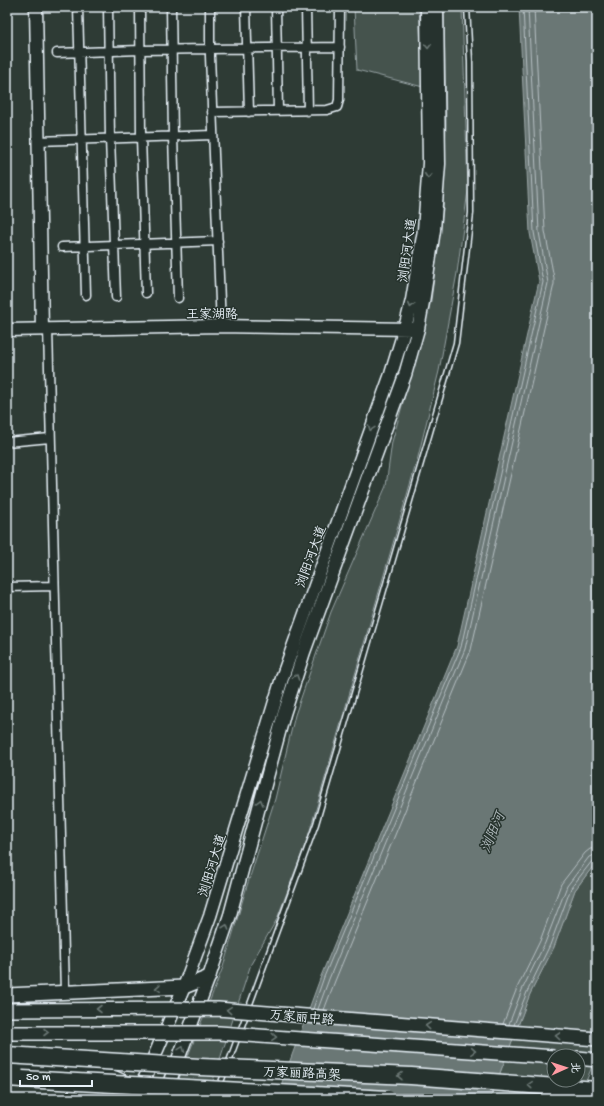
<svg xmlns="http://www.w3.org/2000/svg" width="604" height="1106" viewBox="0 0 604 1106" font-family="'Gochi Hand','LXGW WenKai TC',sans-serif">
	<rect width="100%" height="100%" fill="#2e3b35"/>
	<filter id="ink" filterUnits="userSpaceOnUse"><feTurbulence type="fractalNoise" baseFrequency=".025" numOctaves="2"/><feDisplacementMap in="SourceGraphic" scale="8" xChannelSelector="R" yChannelSelector="G"/><feConvolveMatrix kernelMatrix="1 2 1 2 8 2 1 2 1" color-interpolation-filters="sRGB"/></filter>
	<g filter="url(#ink)">
		<path fill="#45524e" stroke="#96a2a3" fill-rule="evenodd" d="M354,7H419L423,87L357,70Z
			M444,7H462L468,190L457,273L439,371L418,457L308,837L277,919L251,964L207,1099H171L223,967L246,889L275,799L295,715L331,612L386,486L392,442L431,301L443,209L446,124Z
			M597,861V1054L579,1099H490L530,994L554,947L575,890ZM554,1056H578V1080H554Z"/>
		<path fill="#6b7775" stroke="#9da8a9" d="M519,7H597V861L575,890L554,947L530,994L490,1099H276L321,976L457,646L539,281L530,233Z"/>
		<g fill="none" stroke-linecap="round" stroke-linejoin="round">
			<path stroke="#b6c0c4" stroke-width="1" d="M313,1009L324,977L461,647L543,282L534,232L523,7
				M318,1009L329,979L465,649L548,283L539,232L528,7
				M324,1010L335,981L471,650L554,284V278L545,231L534,7
				M503,1024L517,988L540,941L561,884L585,853L590,849L597,848
				M509,1024L522,990L545,943L567,886L589,857L597,854
				M514,1025L527,992L550,945L571,888L592,861L597,859"/>
			<g stroke="#e8f1f8" stroke-width="7">
				<path id="lane" d="M228,1064L316,824L456,343L471,213L470,61L467,7
					M219,1087L225,1072"/>
			</g>
			<g stroke="#e8f1f8" stroke-width="11">
				<path id="street" d="M78,7L86,295
					M108,7L110,138L116,297
					M140,7L141,137L146,293
					M171,7L173,136L178,298
					M210,7V56L221,326
					M246,7L249,112
					M276,7L278,111
					M306,7L308,111
					M57,53L140,50L340,47
					M212,112L327,110L337,107L339,100L340,7
					M38,141L213,135
					M62,247L218,241
					M48,329L65,993
					M7,442L50,438
					M7,587L54,586"/>
			</g>
			<g stroke="#e8f1f8" stroke-width="15">
				<path id="secondary" d="M36,7L42,329
					M7,330L221,326L412,329
					M165,1094L209,977L230,915L284,714L304,652L405,375L418,329L423,302L434,230L439,164L437,7
					M136,1099L184,987L210,916L283,675L391,374L405,328L412,300L424,230L429,163L427,7"/>
			</g>
			<g stroke="#e8f1f8" stroke-width="16">
				<path id="primary" d="M7,995L184,987L209,977
					M578,1058L597,1060
					M7,1067L99,1071L163,1099"/>
			</g>
			<g stroke="#e8f1f8" stroke-width="19">
				<path id="highway" d="M7,1078L22,1079"/>
			</g>
			<use href="#lane" stroke="#26332d" stroke-width="4"/>
			<use href="#street" stroke="#26332d" stroke-width="8"/>
			<use href="#secondary" stroke="#26332d" stroke-width="12"/>
			<use href="#primary" stroke="#26332d" stroke-width="13"/>
			<use href="#highway" stroke="#26332d" stroke-width="16"/>
			<g stroke="#e8f1f8" stroke-width="16" stroke-linecap="butt">
				<path id="primary-bridge" d="M7,1010L218,1009L597,1039
					M7,1033H219L554,1057"/>
			</g>
			<g stroke="#e8f1f8" stroke-width="19" stroke-linecap="butt">
				<path id="highway-bridge" d="M7,1055L200,1067L411,1076L597,1090
					M22,1079L388,1099"/>
			</g>
			<use href="#primary-bridge" stroke="#26332d" stroke-width="13"/>
			<use href="#highway-bridge" stroke="#26332d" stroke-width="16"/>
		</g>
		<defs><path id="oneway-chevron" d="M-2-3.5L2.5 0L-2 3.5" fill="none" stroke-width="1.6" stroke-linecap="round" stroke-linejoin="round"/></defs>
		<g stroke="#6a7674">
			<use href="#oneway-chevron" transform="translate(428 46) rotate(89)"/>
			<use href="#oneway-chevron" transform="translate(428 176) rotate(95)"/>
			<use href="#oneway-chevron" transform="translate(411 305) rotate(104)"/>
			<use href="#oneway-chevron" transform="translate(371 428) rotate(110)"/>
			<use href="#oneway-chevron" transform="translate(296 677) rotate(-72)"/>
			<use href="#oneway-chevron" transform="translate(260 802) rotate(-75)"/>
			<use href="#oneway-chevron" transform="translate(226 927) rotate(-71)"/>
			<use href="#oneway-chevron" transform="translate(158 988) rotate(177)"/>
			<use href="#oneway-chevron" transform="translate(99 1009) rotate(-180)"/>
			<use href="#oneway-chevron" transform="translate(229 1010) rotate(-175)"/>
			<use href="#oneway-chevron" transform="translate(428 1026) rotate(-175)"/>
			<use href="#oneway-chevron" transform="translate(46 1032)"/>
			<use href="#oneway-chevron" transform="translate(558 1036) rotate(-175)"/>
			<use href="#oneway-chevron" transform="translate(274 1037) rotate(4)"/>
			<use href="#oneway-chevron" transform="translate(182 1049) rotate(-69)"/>
			<use href="#oneway-chevron" transform="translate(473 1051) rotate(4)"/>
			<use href="#oneway-chevron" transform="translate(400 1076) rotate(-178)"/>
			<use href="#oneway-chevron" transform="translate(530 1085) rotate(-176)"/>
		</g>
	</g>
	<g text-anchor="middle" stroke-width="3" stroke-linejoin="round" paint-order="stroke">
		<g font-size="13" fill="#e8f1f8" stroke="#26332d">
			<text transform="translate(406 250) rotate(-82)" y="5">浏阳河大道</text>
			<text x="212" y="318">王家湖路</text>
			<text transform="translate(310 556) rotate(-70)" y="5">浏阳河大道</text>
			<text transform="translate(211 865) rotate(-73)" y="5">浏阳河大道</text>
			<text transform="translate(302 1016) rotate(5)" y="5">万家丽中路</text>
			<text transform="translate(302 1072) rotate(2)" y="5">万家丽路高架</text>
		</g>
		<g font-size="14" font-style="italic" fill="#b0babd" stroke="#26332d">
			<text transform="translate(492 832) rotate(-67)" y="5">浏阳河</text>
		</g>
	</g>
	<rect width="604" height="1106" fill="none" stroke="#26332d" stroke-width="24"/>
	<rect x="12" y="12" width="580" height="1082" fill="none" stroke="#e8f1f8" stroke-width="1.5" filter="url(#ink)"/>
	<g transform="translate(566 1068) rotate(87)"><circle r="19" fill="#26332d" stroke="#747f7e"/>
	<path d="M0-3L7 15L0 10L-7 15Z" fill="#ff9aa2"/>
	<text y="-6" font-size="11" font-weight="bold" text-anchor="middle" fill="#e8f1f8">北</text>
	</g>
	<path d="M20 1080v6h72v-6" fill="none" stroke="#e8f1f8" stroke-width="2"/>
	<text x="26" y="1080" font-size="12" fill="#e8f1f8" stroke="#26332d" stroke-width="3" paint-order="stroke">50 m</text>
</svg>
